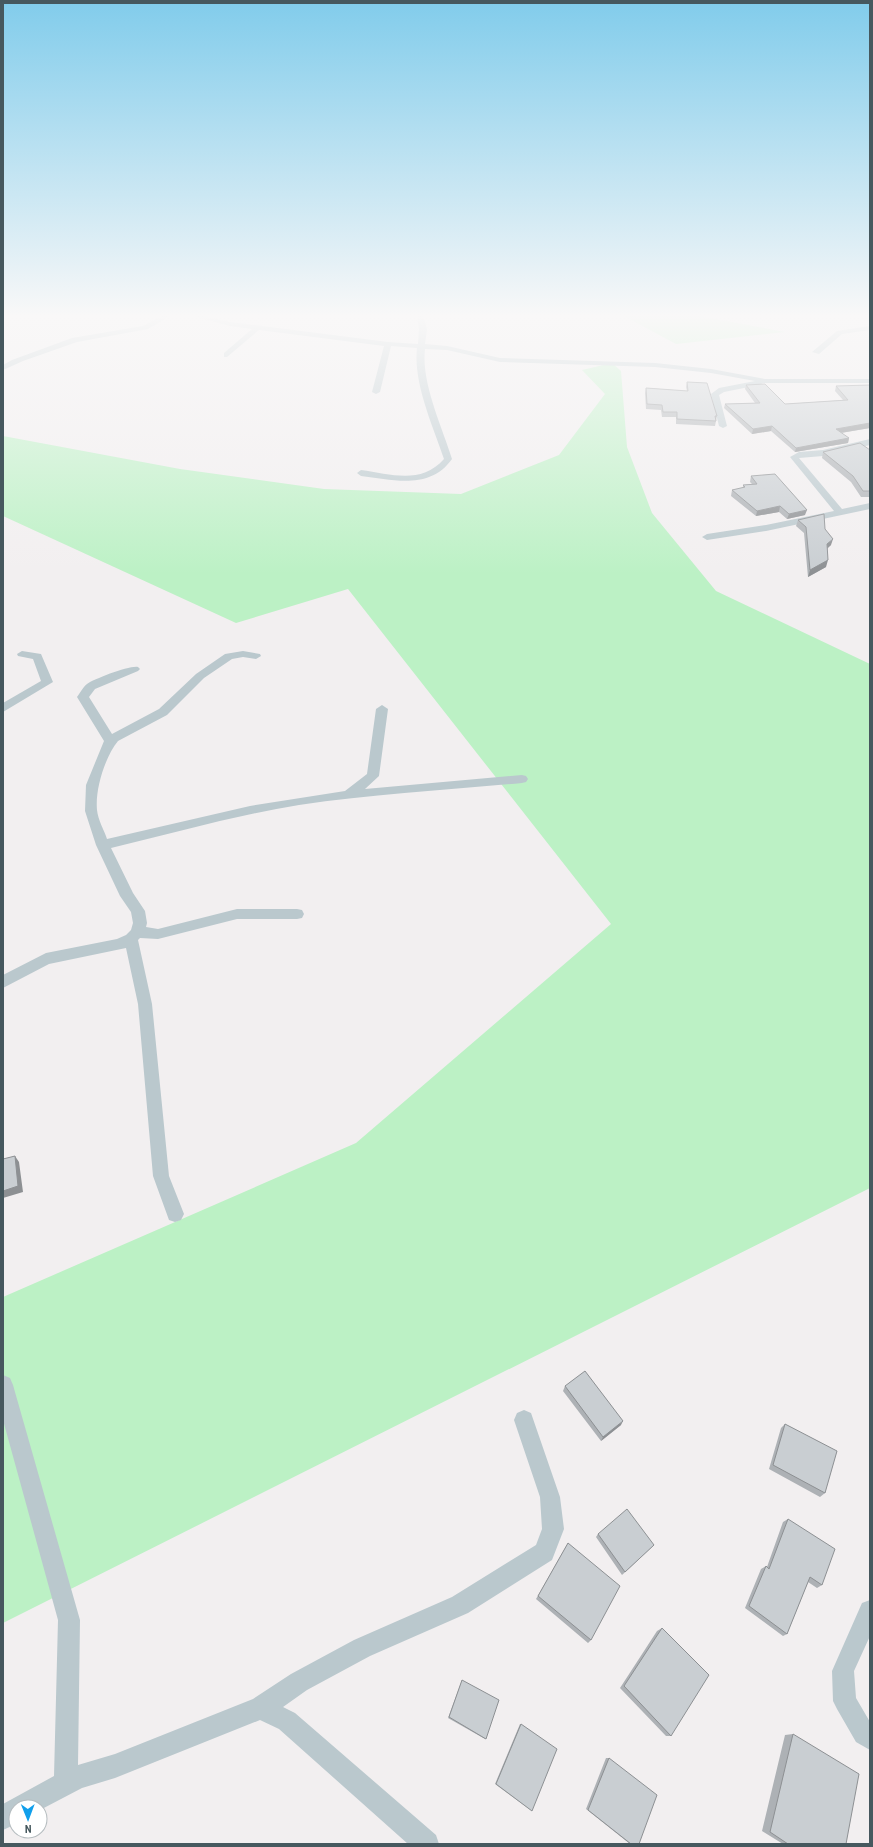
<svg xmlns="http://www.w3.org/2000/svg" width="873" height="1847" viewBox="0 0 873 1847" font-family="'Roboto Condensed',sans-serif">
	<rect width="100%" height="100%" fill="#f2eff0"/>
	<path fill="#bcf1c5" d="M624,316H700L785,332L676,344Z
		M612,363L621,371L627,447L652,513L716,591L870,664V1188L3,1623V1297L356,1143L611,924L348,589L236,623L3,516V436L180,469L324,489L461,494L559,455L605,394L582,370Z"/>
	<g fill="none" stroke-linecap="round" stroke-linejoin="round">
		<path fill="#bac8cd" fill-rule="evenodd" d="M162,316H170L148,329L77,342L23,361L3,370V365L12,360L72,338L143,326Z
			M193,316H204L230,322L388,342L418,344L419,329L417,316H423L427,329L425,344L447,346L500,358L655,363L711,369L765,379H870V383H763L759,385L724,392L719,395L727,426L723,428L719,426L711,394L719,388L755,381L711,373L655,367L500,362L447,350L425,349C421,383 442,426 452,459C430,490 394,480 361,476L357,473L361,470C391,474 421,485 444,459C433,426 413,383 417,348L391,346L380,392L376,394L372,392L384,346L259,330L227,357H224V353L252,329L230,326Z
			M870,326V330L842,334L819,354L812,352L837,331Z
			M870,439V445L823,456L799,458L842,509L870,503V509L766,531L707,540L702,537L707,534L766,525L834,511L790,457L799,452L823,450Z
			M22,651L41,654L53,682L3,712V703L41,681L33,659L18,656L17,654Z
			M243,651L260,654L261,656L256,659L243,657L232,659L204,678L167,715L118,741C105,757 95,789 97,810C98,820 104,830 107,839L250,806L345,791L367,774L376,709L382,705L388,709L379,776L365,789L522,775L526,776L528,779L526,782L522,783C448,790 373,794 299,805C236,815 174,833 111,848L133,893L145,911L147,923L146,927L158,929L237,909H297L302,910L304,914L302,918L297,919H237L158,939L140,938L138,940L152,1004L169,1176L184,1214L181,1220L175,1222L169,1220L153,1176L138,1004L126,948L49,964L3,988V975L46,953L117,939L126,935L131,930L133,923L131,912L120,896L96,845L85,811L86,785L104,741L77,697C80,693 83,687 87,684C94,679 130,665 138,667L140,669L138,671L95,689L89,697L112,734L159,709L196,674L225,654Z
			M3,1375L10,1378L13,1385L80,1620L78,1765L115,1754L253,1699L291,1674L354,1640L452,1597L536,1545L542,1529L540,1497L514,1420L517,1413L524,1410L531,1413L560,1497L564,1529L552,1560L468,1613L370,1656L307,1690L283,1707L295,1713L436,1835L439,1844H408L279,1729L260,1720L115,1778L82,1788L40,1810V1807H16V1824L3,1830V1804L54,1776L58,1620L3,1420Z
			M870,1600V1636L854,1671L856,1698L870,1722V1750L856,1742L837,1709L833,1701L832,1671L862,1603Z"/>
	</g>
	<path fill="#adb1b5" d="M687,382L717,416L715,426L676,424V417H662L661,410L646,409L645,393L646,388L687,391L686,387Z
		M746,385L785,404L843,400L835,391L836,386L870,385V428L841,433L849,438L848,443L795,452L771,431L752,434L724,408L725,404L755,403L745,389Z
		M870,450V497H861L851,482L822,458L823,452Z
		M751,476L805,515L787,519L779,512L756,516L731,496L732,490L743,488V485L752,484L750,482Z
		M798,520L825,529L831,545L827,549L826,567L808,577L804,533L796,526Z
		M565,1386L621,1425L601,1441L563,1391Z
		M785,1424L825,1493L820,1497L769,1469L781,1428Z
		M788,1519L822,1585L817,1588L808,1582L787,1634L783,1636L745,1608L761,1569L766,1566L767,1567L783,1522Z
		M598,1534L654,1545L622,1575L596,1537Z
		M568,1543L591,1640L588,1643L536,1599Z
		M662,1628L671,1736H666L620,1688L657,1631Z
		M462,1680L486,1739H485L448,1718Z
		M520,1724H521L532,1811L495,1784Z
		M793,1734L846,1844H783L762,1831L785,1735Z
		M606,1758H609L639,1844H630L586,1809Z"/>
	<path fill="#8d9093" d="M870,423V428L834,434L836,429Z
		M772,426L771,431L752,434L753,429Z
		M849,438L848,443L795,452L796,448Z
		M780,506L779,512L756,516L757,511Z
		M807,510L805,515L787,519L789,514Z
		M833,539L831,545L824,551L827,544Z
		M828,560L826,567L808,577L810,570Z
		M15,1156L19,1162L23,1192L3,1198V1191Z
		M623,1421L621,1425L601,1441L603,1437Z"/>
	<path fill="#c9ced2" stroke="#8d9093" d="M687,382L707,383L717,416H715L716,421L677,419V412H663L662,405L647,404L646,388L688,391Z
		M765,384L785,404L848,400L836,386L870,385V423L836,429L849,438L796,448L772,426L753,429L725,404L760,403L746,385Z
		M860,443L870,450V491H863L853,476L823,452Z
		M775,474L807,510L789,514L780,506L757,511L732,490L745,487L743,485L757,484L751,476Z
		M824,514L825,529L833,539L827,544L828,560L810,570L806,527L798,520Z
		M15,1156L18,1186L3,1191V1159Z
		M585,1371L623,1421L603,1437L565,1386Z
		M785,1424L837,1451L825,1493L773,1465Z
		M627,1509L654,1545L625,1572L598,1534Z
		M788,1519L835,1549L822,1585L810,1577L787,1634L749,1606L766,1566L769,1569Z
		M568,1543L620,1586L591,1640L538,1596Z
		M662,1628L709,1675L671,1736L624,1686Z
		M462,1680L499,1700L486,1739L449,1717Z
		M521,1724L557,1749L532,1811L496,1784Z
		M793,1734L859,1774L846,1844H788L770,1832Z
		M609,1758L657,1795L639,1844H631L588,1810Z"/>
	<linearGradient id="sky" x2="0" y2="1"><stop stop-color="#81cceb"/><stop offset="0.55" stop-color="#f9f8f8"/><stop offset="1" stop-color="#f9f8f8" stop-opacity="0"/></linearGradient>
	<rect width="873" height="574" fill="url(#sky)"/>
	<rect width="873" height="1847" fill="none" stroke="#46585e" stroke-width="8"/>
	<g transform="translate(28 1819) rotate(179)"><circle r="19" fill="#ffffff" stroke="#b5bcbf"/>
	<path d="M0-3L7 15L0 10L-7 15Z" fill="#119feb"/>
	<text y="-6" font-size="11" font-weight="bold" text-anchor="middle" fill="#46585e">N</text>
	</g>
</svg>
